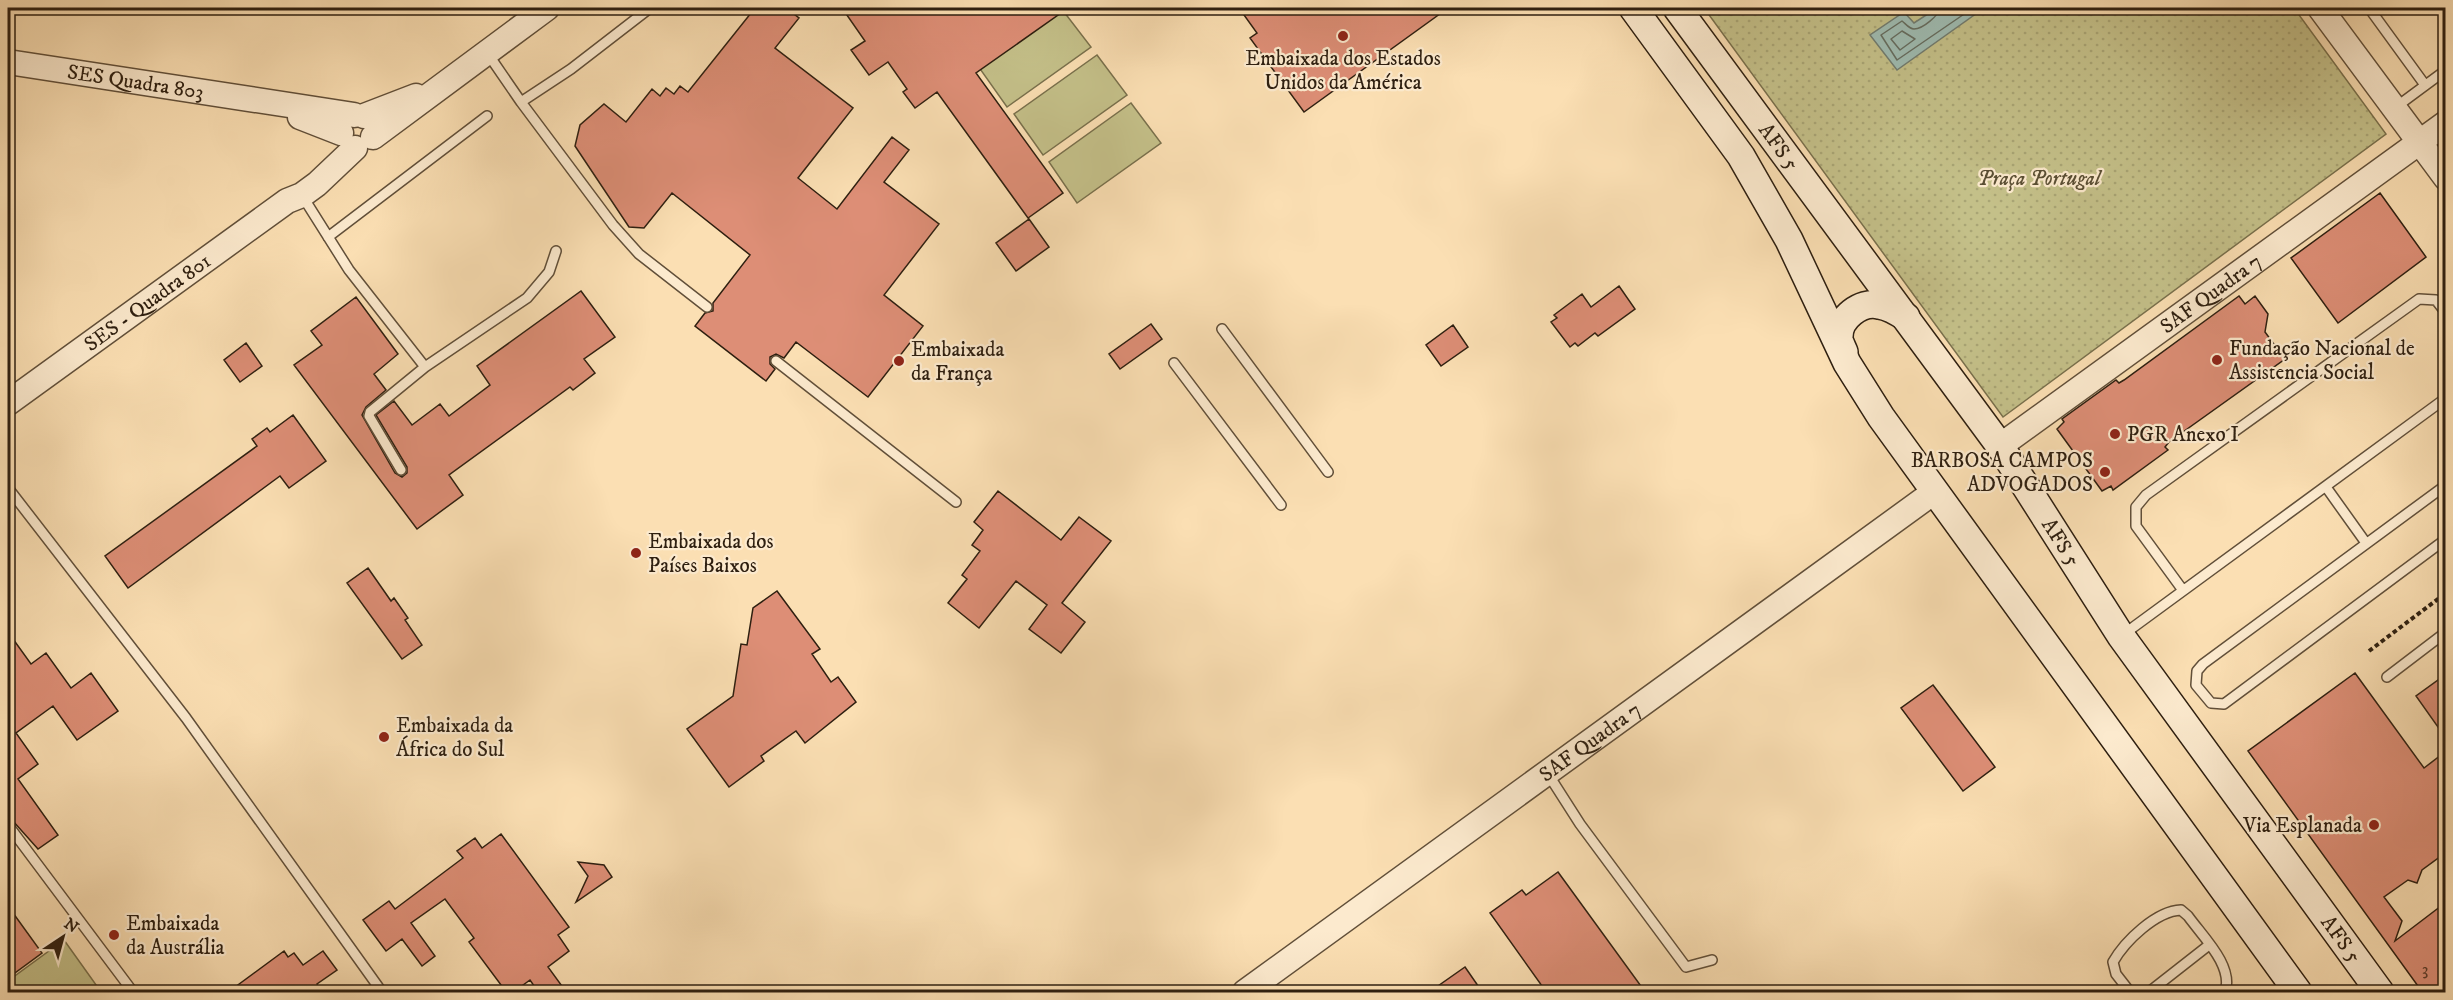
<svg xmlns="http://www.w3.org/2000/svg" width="2453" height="1000" viewBox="0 0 2453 1000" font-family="'IM FELL DW Pica',serif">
	<defs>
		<pattern id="grass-dots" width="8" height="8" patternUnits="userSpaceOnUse" patternTransform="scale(1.5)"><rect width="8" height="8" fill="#c4c089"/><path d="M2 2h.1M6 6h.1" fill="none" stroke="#a9a575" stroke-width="1.8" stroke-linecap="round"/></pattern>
	</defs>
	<rect width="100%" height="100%" fill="#fbdfb3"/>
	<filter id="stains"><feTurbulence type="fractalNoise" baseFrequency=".00333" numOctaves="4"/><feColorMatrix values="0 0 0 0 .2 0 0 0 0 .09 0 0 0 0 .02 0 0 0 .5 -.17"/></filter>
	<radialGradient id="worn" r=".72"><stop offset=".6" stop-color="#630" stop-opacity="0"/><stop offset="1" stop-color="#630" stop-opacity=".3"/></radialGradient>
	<path fill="url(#grass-dots)" stroke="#79704c" stroke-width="1.5" d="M1704,8H2294L2386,134L2003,417Z"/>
	<path fill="#c4c089" stroke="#79704c" stroke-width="1.5" d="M1061,8L1091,47L1007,107L978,66Z
		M1097,55L1127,95L1043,155L1014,114Z
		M1131,103L1161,143L1077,203L1049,162Z
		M64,940L99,989L94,992H8V981Z"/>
	<path fill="#9fbcb2" stroke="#727d71" stroke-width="1.5" d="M1937,8H1984L1897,70L1870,35L1904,12L1914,23Z"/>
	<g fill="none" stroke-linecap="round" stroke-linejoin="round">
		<path stroke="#666e61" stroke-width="1.5" d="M1940,8C1939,15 1923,29 1914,29C1909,29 1905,23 1902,21L1881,35L1897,60L1973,8
			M1902,31L1915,39L1900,50L1891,39Z"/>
	</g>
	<path fill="#dd8e76" stroke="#2e1f10" stroke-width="1.5" d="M755,8H786L799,18L775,48L853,108L798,178L837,209L892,137L909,150L884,182L939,224L884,295L923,326L868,397L796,342L784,358L776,354L770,357V364L775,369L766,381L695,326L705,313L713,311V303L750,255L672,193L644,228L629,227L575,146L580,125L604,104L626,122L652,89L660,96L666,88L674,94L680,86L688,92Z
		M842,8H1068L976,73L1063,193L1028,218L937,92L915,108L903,92L907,89L888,62L869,75L851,50L865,41Z
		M1239,8H1448L1304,112L1250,38L1257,33Z
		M2380,193L2426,257L2338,323L2291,258Z
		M1029,219L1049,247L1016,271L996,243Z
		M1619,286L1635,309L1598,336L1595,333L1578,346L1575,343L1570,347L1551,322L1557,318L1554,315L1582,294L1591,307Z
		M581,291L615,337L584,359L595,373L573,390L570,387L449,475L463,495L417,529L294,365L322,345L311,331L356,297L398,354L374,374L386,390L366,407L362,415L395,473L402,477L407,473V467L376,415L394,401L412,425L440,404L449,416L490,385L477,366Z
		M2239,296L2245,304L2255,296L2268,314L2265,332L2285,359L2169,442L2165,447L2168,450L2113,490L2111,486L2102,491L2057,429L2064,422L2062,419L2116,380L2119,383L2124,380Z
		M1151,324L1162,339L1120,369L1109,354Z
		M1453,325L1468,347L1441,366L1426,345Z
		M246,343L262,366L240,382L224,360Z
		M293,415L326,461L289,488L280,476L128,588L105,556L257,446L252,439L267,428L270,432Z
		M998,491L1061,540L1079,517L1111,541L1062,603L1085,622L1061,653L1029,629L1047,605L1016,581L979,628L948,603L967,579L962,575L980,551L972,545L983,530L974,522Z
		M368,568L391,601L394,598L408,618L405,620L422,645L402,659L347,583Z
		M777,591L820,649L812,654L831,682L838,677L856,702L805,743L796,731L761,756L764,761L729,787L687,729L733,696L741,644L747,645L753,608Z
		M8,632L31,664L46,653L71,688L91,673L118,711L77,740L53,706L16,733L38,764L18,779L58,835L38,849L13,821L8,818Z
		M2355,673L2424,768L2445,752V853L2422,870L2417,883L2408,880L2384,897L2402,921L2395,941L2445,903V993H2423L2248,751Z
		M2445,675V737L2416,696Z
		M1933,685L1995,767L1963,791L1901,708Z
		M501,834L569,927L558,935L569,951L548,967L567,993H539L530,980L512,993H507L469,942L474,938L445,899L411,923L435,956L422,966L402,939L386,951L363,920L389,901L395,909L463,858L457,851L475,838L482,848Z
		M578,862L604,865L612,877L576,902L588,876Z
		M1558,872L1646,993H1547L1490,913L1522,890L1526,895Z
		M8,906L42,953L8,978Z
		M284,951L288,957L294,953L303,965L323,951L337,970L317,984L322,993H227Z
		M1465,967L1483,993H1428Z"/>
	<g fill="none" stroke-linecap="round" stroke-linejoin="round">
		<g stroke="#614f39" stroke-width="12">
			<path id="service" d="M2369,8L2425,85
				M488,54L521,102L571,69L650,8
				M521,102L613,225L639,254L707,307
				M2396,107L2446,70
				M303,197L349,270L425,367L527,298L549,272L556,251
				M328,237L487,116
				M1222,329L1328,472
				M776,361L956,502
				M1174,363L1281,505
				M401,470L369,416L370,412L425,367
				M2446,485L2203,664L2197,671L2196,685L2211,703L2224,704L2446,539
				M2326,487L2366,543
				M8,488L186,718L382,992
				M2182,589L2136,526V507L2146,495L2419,299L2436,300L2446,313
				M2124,634L2446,398
				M2387,677L2446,632
				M1548,774L1580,824L1686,967L1712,960
				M8,825L133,992
				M2130,992L2116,974L2113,962C2125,941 2156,911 2181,910L2188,916C2203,937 2234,966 2225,992
				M2149,992L2209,945"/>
		</g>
		<g stroke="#614f39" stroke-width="27">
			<g id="tertiary">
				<path d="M2320,8L2446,178"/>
				<path id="s1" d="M8,62L354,115"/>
				<path d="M364,116L416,96"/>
				<path d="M300,117L341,133"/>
				<path d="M373,137L547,8"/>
				<path id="s2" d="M8,403L287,201L302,195L317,184L355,148"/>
				<path id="s3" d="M2000,446L2446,123"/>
				<path id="s4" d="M1245,992L1934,492"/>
			</g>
		</g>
		<g stroke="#2e1f10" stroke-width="30">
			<g id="secondary">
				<path d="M1633,8L1741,156L1789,240L1847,363L1881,417L2298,992"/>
				<path id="s5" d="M1677,8L2000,446L2121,636L2380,992"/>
				<path d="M1844,352C1842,347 1839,342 1839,338C1838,318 1861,301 1879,305C1888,306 1898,312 1906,317"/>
			</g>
		</g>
		<path stroke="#2e1f10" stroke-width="4" stroke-dasharray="4.5 3" stroke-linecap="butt" d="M2369,651L2446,593"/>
		<use href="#service" stroke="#fceace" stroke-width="9"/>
		<use href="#tertiary" stroke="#fceace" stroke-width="24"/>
		<use href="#secondary" stroke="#fceace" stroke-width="27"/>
	</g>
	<g fill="#8f2418" stroke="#fceace" stroke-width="2">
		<circle cx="1343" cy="36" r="6"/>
		<circle cx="2217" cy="360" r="6"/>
		<circle cx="899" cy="361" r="6"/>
		<circle cx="2115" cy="434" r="6"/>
		<circle cx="2105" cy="472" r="6"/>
		<circle cx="636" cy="553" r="6"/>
		<circle cx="384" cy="737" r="6"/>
		<circle cx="2374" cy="825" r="6"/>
		<circle cx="114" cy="935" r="6"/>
	</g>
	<g text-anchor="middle" stroke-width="4.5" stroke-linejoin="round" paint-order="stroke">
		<g font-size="18" fill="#5a3b2a">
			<text x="2425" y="975">3</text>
		</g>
		<g font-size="21" fill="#2e1f10" stroke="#fceace" text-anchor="start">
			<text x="1343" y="65" text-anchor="middle">Embaixada dos Estados<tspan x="1343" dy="24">Unidos da América</tspan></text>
			<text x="2229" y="355">Fundação Nacional de<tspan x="2229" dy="24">Assistencia Social</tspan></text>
			<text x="911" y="356">Embaixada<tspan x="911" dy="24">da França</tspan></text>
			<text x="2127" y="441">PGR Anexo I</text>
			<text x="2093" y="467" text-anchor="end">BARBOSA CAMPOS<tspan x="2093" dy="24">ADVOGADOS</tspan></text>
			<text x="648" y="548">Embaixada dos<tspan x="648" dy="24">Países Baixos</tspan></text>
			<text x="396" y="732">Embaixada da<tspan x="396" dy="24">África do Sul</tspan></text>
			<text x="2362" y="832" text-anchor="end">Via Esplanada</text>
			<text x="126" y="930">Embaixada<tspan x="126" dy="24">da Austrália</tspan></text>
		</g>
		<g font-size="21" fill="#2e1f10" stroke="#fceace">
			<text dy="7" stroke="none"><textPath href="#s1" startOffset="129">SES Quadra 803</textPath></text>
			<text dy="7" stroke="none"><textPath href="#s5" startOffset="172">AFS 5</textPath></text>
			<text dy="7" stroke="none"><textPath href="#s3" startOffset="260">SAF Quadra 7</textPath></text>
			<text dy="7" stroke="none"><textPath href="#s2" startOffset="172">SES - Quadra 801</textPath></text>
			<text dy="7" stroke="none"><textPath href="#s5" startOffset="658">AFS 5</textPath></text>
			<text dy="7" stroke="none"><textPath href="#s4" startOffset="426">SAF Quadra 7</textPath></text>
			<text dy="7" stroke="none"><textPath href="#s5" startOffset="1144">AFS 5</textPath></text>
		</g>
		<g font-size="21" font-style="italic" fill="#5b4f34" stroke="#fceace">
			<text x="2039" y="185">Praça Portugal</text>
		</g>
	</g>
	<rect width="2453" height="1000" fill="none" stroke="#fbdfb3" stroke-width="30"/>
	<rect x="9" y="9" width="2435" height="982" fill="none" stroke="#2e1f10" stroke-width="3"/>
	<rect x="15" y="15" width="2423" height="970" fill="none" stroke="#2e1f10" stroke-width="1.5"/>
	<g transform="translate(63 937) rotate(36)" stroke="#fceace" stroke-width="4.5" paint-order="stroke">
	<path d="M0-4.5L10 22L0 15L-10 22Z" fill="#2e1f10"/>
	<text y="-9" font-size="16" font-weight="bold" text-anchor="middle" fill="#2e1f10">N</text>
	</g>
	<rect width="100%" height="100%" filter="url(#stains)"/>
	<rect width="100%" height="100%" fill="url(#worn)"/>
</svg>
